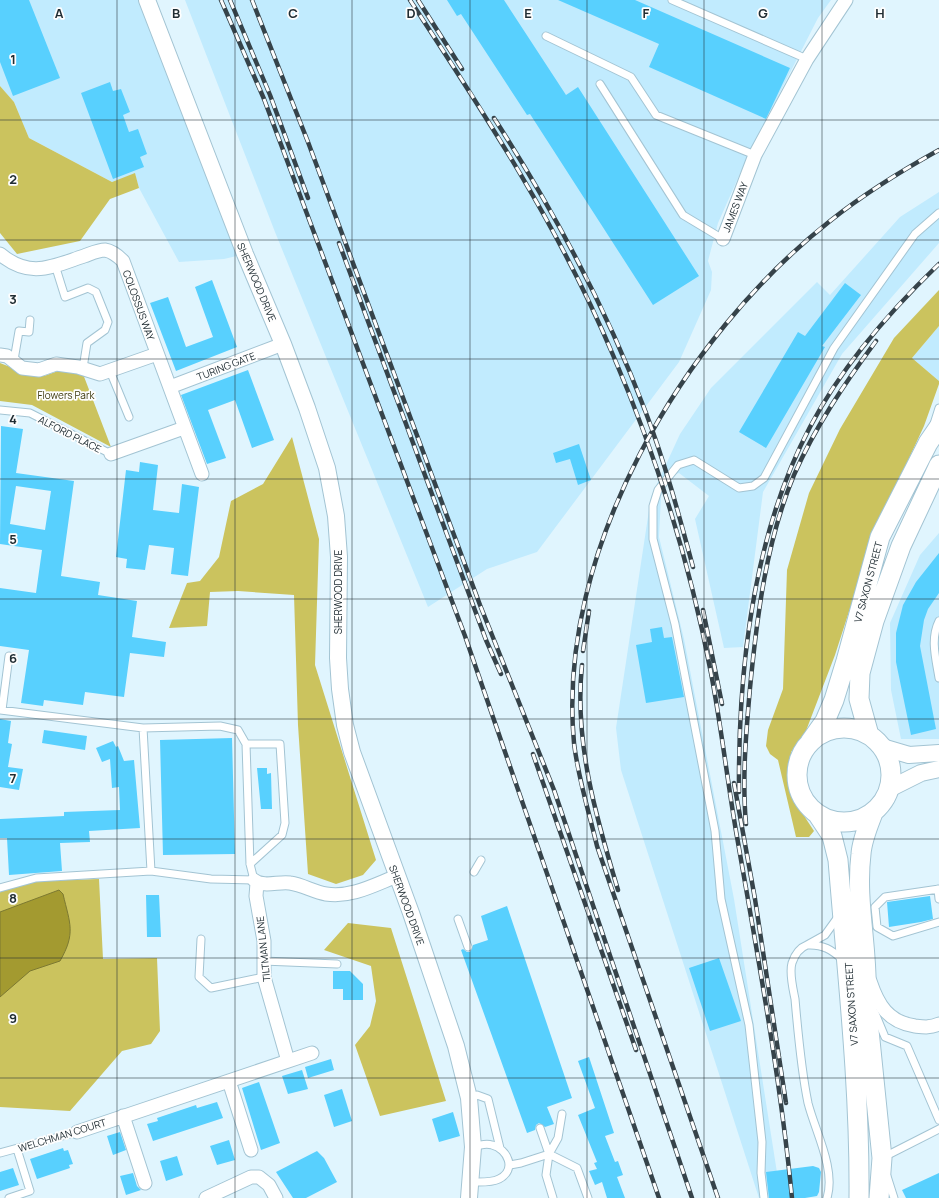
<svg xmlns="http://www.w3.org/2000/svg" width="939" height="1198" viewBox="0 0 939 1198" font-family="Manrope,sans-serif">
	<rect width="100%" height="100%" fill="#e0f5fe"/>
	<path fill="#c1ebfe" d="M0,0H147L245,254L224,259L179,262L139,188L135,174L112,182L29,138L14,102L0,86Z
		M185,0H831L818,18L751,149L718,223L708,261L712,272L711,290L679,362L537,552L487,569L428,607L275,232Z
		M939,192V243L842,354L763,492L743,647L724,648L695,519L709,496L679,473L673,475L661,496L659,537L684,639L734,899L781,1198H759L621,770L616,728L651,497L680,434L711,388L817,282L830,295L900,217Z
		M939,326V381L912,358Z
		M939,533V739H901L891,690L890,623L920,555Z"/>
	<path fill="#cbc35e" d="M0,86L14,102L29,138L112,182L135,173L139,188L110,199L80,241L17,254L0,233Z
		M939,290V326L912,358L939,381V384L924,426L874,534L835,655L804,736L791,752L793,799L814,831L809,837H796L778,760L770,754L766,746L768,730L783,689L787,570L809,493L840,429L894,338Z
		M0,363L33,376H44L58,371L83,374L111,447L32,405L0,401Z
		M292,437L319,539L315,665L376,860L363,875L336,884L308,874L298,725L294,595L238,591L210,592L207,626L169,628L187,583L200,581L219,557L231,501L263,484Z
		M99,879L103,959L157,958L160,1031L151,1044L122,1051L70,1111L0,1107V891L37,881Z
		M348,923L391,928L446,1101L380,1116L355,1045L370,1026L376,1001L371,966L324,950Z"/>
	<path fill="#a39a30" stroke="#7c7931" d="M59,890L63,894C70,924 76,933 60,961L30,971L0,997V912Z"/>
	<path fill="#58d0fe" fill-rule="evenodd" d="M0,0H29L60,78L13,96L0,62Z
		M447,0H504L566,95L578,87L699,276L653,305L530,114L527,115L461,14L457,16Z
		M558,0H635L790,68L766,119L649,67L659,44Z
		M110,82L113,91L121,89L130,112L123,115L129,132L138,129L147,154L140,157L144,167L113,179L81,93Z
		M212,280L237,347L176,371L150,303L168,297L186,347L213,337L195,287Z
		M845,283L861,295L822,346L825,347L766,448L739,432L798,332L805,336Z
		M248,370L274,440L252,448L235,400L208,410L226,458L207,464L181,395Z
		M1,426L23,429L16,473L74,481L61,576L100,582L98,595L137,601L132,637L166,642L164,657L130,653L124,697L85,692L83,705L44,700L43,706L21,703L29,650L0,646V588L36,593L42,550L0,544ZM16,486L51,491L45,530L10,524Z
		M579,444L591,480L578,485L570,459L556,463L553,453Z
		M140,462L158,465L153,510L179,513L182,484L199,487L188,576L171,574L174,548L149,545L145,570L126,568L127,559L116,557L126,470L139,472Z
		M939,553V593L928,609L924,620L920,646L936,729L911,735L896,662V633L903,605L916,582Z
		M662,627L664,638L672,637L684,697L646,703L636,645L652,642L650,629Z
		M0,719L11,721L8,743L12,744L8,767L23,769L19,790L0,787Z
		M44,730L87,736L85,750L42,743Z
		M232,738L235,854L163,855L160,740Z
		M113,741L116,747L118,746L124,761L134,760L140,828L89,831L90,842L60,843L62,871L9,875L7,838H0V819L64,816V812L120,810L119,787L112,788L110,759L102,762L96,748Z
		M257,768H267V774L271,773L272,809H261Z
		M146,895H159L161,937H147Z
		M930,896L933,919L921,922L889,927L887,902Z
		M507,906L572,1098L547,1107L554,1124L545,1127L539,1123L536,1125L535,1130L527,1133L461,950L463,949L467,952H470L473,945L488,940L481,916Z
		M719,958L741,1021L710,1031L689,968Z
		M333,971H350L363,984V1000H343V989H333Z
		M589,1057L614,1133L605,1136L615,1162L618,1161L623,1175L617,1177L625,1198H607L602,1182L595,1185L589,1171L597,1169L594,1163L597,1162L578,1115L595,1108L578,1061Z
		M331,1059L334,1070L308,1078L305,1067Z
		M302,1070L308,1089L288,1094L282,1076Z
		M259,1082L280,1143L261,1150L242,1088Z
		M342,1089L352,1121L334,1127L324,1095Z
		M217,1102L223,1118L153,1141L147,1124L158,1121L157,1118L196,1105L197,1108Z
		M453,1112L460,1136L439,1142L432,1119Z
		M120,1132L126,1150L113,1155L107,1136Z
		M229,1140L235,1160L217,1165L210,1146Z
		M63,1148L64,1151L68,1150L73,1164L69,1165L70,1168L37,1179L30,1159Z
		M317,1151L324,1158L337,1182L306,1198H293L276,1172Z
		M177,1156L183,1175L166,1181L160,1161Z
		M813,1166L819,1168L821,1172L819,1192L817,1196L805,1198H769L766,1172Z
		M13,1168L19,1185L0,1191V1172Z
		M133,1173L137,1186L141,1190L126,1195L120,1176Z
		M939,1173V1198H906L902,1190Z"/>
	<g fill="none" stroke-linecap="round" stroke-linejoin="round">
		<g stroke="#a3c4d3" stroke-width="9">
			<path id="service" d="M672,0L807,59
				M546,36L631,77L656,115L755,155
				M600,84L683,215L723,239
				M55,265L65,297L88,288L96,292L108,322L105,330L87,343L83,368
				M14,360L19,331L29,332L30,320
				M110,371L129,417
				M0,410L30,413L111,454
				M933,427L939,408
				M939,621C930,639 936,659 939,678
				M0,710L143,728L220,726L238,730L246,744L250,864L254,880L211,879L151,871L36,878L0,888
				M2,710L9,656
				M143,728L151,871
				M246,744H280L285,823L282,835L250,864
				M474,872L481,860
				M938,889L939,899
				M939,889L885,897L875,907L877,927L893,936L939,922
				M838,917L825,935L807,945C823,944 832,950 843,960
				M458,919L468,947
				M201,939L199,977L211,988L264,977
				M807,945C799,948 795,954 792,963C789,973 793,989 795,999C798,1034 801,1069 808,1103C815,1131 836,1169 827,1198
				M263,961L337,964
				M875,1013L885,1037L907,1046L939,1120
				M469,1098L477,1095L488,1099L500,1148
				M540,1128L549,1154L577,1168L588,1198
				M0,1153L77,1132
				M884,1157L939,1129
				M510,1165L521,1163L549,1154
				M887,1176L894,1198
				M471,1182C480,1182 491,1183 499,1179C517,1170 508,1149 492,1145C486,1143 479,1145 473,1147
				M9,1198L30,1191L17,1149
				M553,1198L546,1175L549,1154L558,1138L562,1114
				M764,1198L761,1173L762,1142L749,1025L721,899L715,831L675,624L653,539V506L658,490L678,465L694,460L739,488L753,486L764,478L834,348L915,234L939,213"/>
		</g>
		<g stroke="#a3c4d3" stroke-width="15">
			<path id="minor" d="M723,239L755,155L807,59L846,0
				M0,254C30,279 51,267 84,256C90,254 98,250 105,250C112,251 118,256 123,261L202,474
				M0,355L7,356L22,368L39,370L56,364L78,367L100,374L157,354
				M170,387L283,344
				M111,454L184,428
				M254,880C264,888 279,881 290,883C303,885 314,892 326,894C351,898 374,885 397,876
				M257,883L256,896L264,941V977L288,1061
				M870,981C878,1005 888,1022 915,1026C924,1027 930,1028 939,1024
				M229,1081L251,1150
				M123,1116L145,1183
				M77,1132L312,1053
				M206,1198L251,1177H259L269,1185L276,1198"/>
		</g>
		<g stroke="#a3c4d3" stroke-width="18">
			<path id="tertiary" d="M147,0L245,254L283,344L307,408L327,468L336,516L339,557L338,658L340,689L345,725L352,752L411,913L456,1046L469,1098L473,1147L469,1198
				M882,747L909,755L939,753
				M889,789L921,773L939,769"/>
		</g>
		<g stroke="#a3c4d3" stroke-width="21">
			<path id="secondary" d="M797 775a47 47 0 1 1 94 0a47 47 0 1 1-94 0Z
				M869,735L859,699L860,673L874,621L901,546L939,465
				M810,742L825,721L834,700L846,661L880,537L928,443L939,427
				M873,813C868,826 862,840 861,854C855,903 869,952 866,1001L882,1158L879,1198
				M818,815L832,836L838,860C847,973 860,1085 859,1198"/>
		</g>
		<use href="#service" stroke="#fff" stroke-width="7"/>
		<use href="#minor" stroke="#fff" stroke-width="13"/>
		<use href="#tertiary" stroke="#fff" stroke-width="16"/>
		<use href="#secondary" stroke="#fff" stroke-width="19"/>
		<g stroke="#36434a" stroke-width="4.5">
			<path id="rail" d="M221,0L264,99L465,636L659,1198
				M230,0L270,95L308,198
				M252,0L308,142L480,605L554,790L692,1198
				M410,0C486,116 559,227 613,355C657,457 690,564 711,673C721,725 727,778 736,831C757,952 780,1075 792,1198
				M418,0L462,69
				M494,118C554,211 607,309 646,413C665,463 679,515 693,567
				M339,243L486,640L501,674
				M703,610L722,704
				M583,651L589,611
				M582,665C574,742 596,817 618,890
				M533,754L636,1050
				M734,783L755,899L786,1103
				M739,792C738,671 753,535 810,427C842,366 889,312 939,264
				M746,824C742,779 746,733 750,688C757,616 766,542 794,475C815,427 845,383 876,341
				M718,1198L597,846C589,812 578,778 574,743C556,551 683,337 830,221C864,194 901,171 939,150"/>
		</g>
		<use href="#rail" stroke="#fefefe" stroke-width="3" stroke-dasharray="9" stroke-linecap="butt"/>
	</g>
	<path fill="none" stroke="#202d33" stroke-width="1" stroke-opacity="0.55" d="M117,0V1198M235,0V1198M352,0V1198M470,0V1198M587,0V1198M704,0V1198M822,0V1198M0,120H939M0,240H939M0,359H939M0,479H939M0,599H939M0,719H939M0,839H939M0,958H939M0,1078H939"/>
	<g text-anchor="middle" stroke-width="3.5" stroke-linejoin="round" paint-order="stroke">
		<g font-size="10" fill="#202d33" stroke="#fefefe">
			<text transform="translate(735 207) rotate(-69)" y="4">JAMES WAY</text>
			<text transform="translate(257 282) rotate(67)" y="4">SHERWOOD DRIVE</text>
			<text transform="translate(139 305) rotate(70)" y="4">COLOSSUS WAY</text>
			<text transform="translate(226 366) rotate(-21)" y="4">TURING GATE</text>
			<text transform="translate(70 434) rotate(27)" y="4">ALFORD PLACE</text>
			<text transform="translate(868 582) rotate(-75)" y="4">V7 SAXON STREET</text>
			<text transform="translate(338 592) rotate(-90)" y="4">SHERWOOD DRIVE</text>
			<text transform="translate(407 905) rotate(70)" y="4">SHERWOOD DRIVE</text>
			<text transform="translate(263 949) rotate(-96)" y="4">TILTMAN LANE</text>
			<text transform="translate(851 1004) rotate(-94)" y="4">V7 SAXON STREET</text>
			<text transform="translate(62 1135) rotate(-17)" y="4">WELCHMAN COURT</text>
		</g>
		<g font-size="10" fill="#3c380c" stroke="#fefefe">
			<text x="66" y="399">Flowers Park</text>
		</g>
	</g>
	<g font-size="13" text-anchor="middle" font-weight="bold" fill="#202d33" stroke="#fefefe" stroke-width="3.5" stroke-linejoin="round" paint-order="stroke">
		<text x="59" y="18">A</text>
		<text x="176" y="18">B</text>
		<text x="293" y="18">C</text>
		<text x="411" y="18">D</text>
		<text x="528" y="18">E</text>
		<text x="646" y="18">F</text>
		<text x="763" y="18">G</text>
		<text x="880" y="18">H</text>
		<text x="13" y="64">1</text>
		<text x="13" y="184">2</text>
		<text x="13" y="304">3</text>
		<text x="13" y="424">4</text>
		<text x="13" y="544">5</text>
		<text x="13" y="663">6</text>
		<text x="13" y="783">7</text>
		<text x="13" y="903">8</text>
		<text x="13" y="1023">9</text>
	</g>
</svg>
